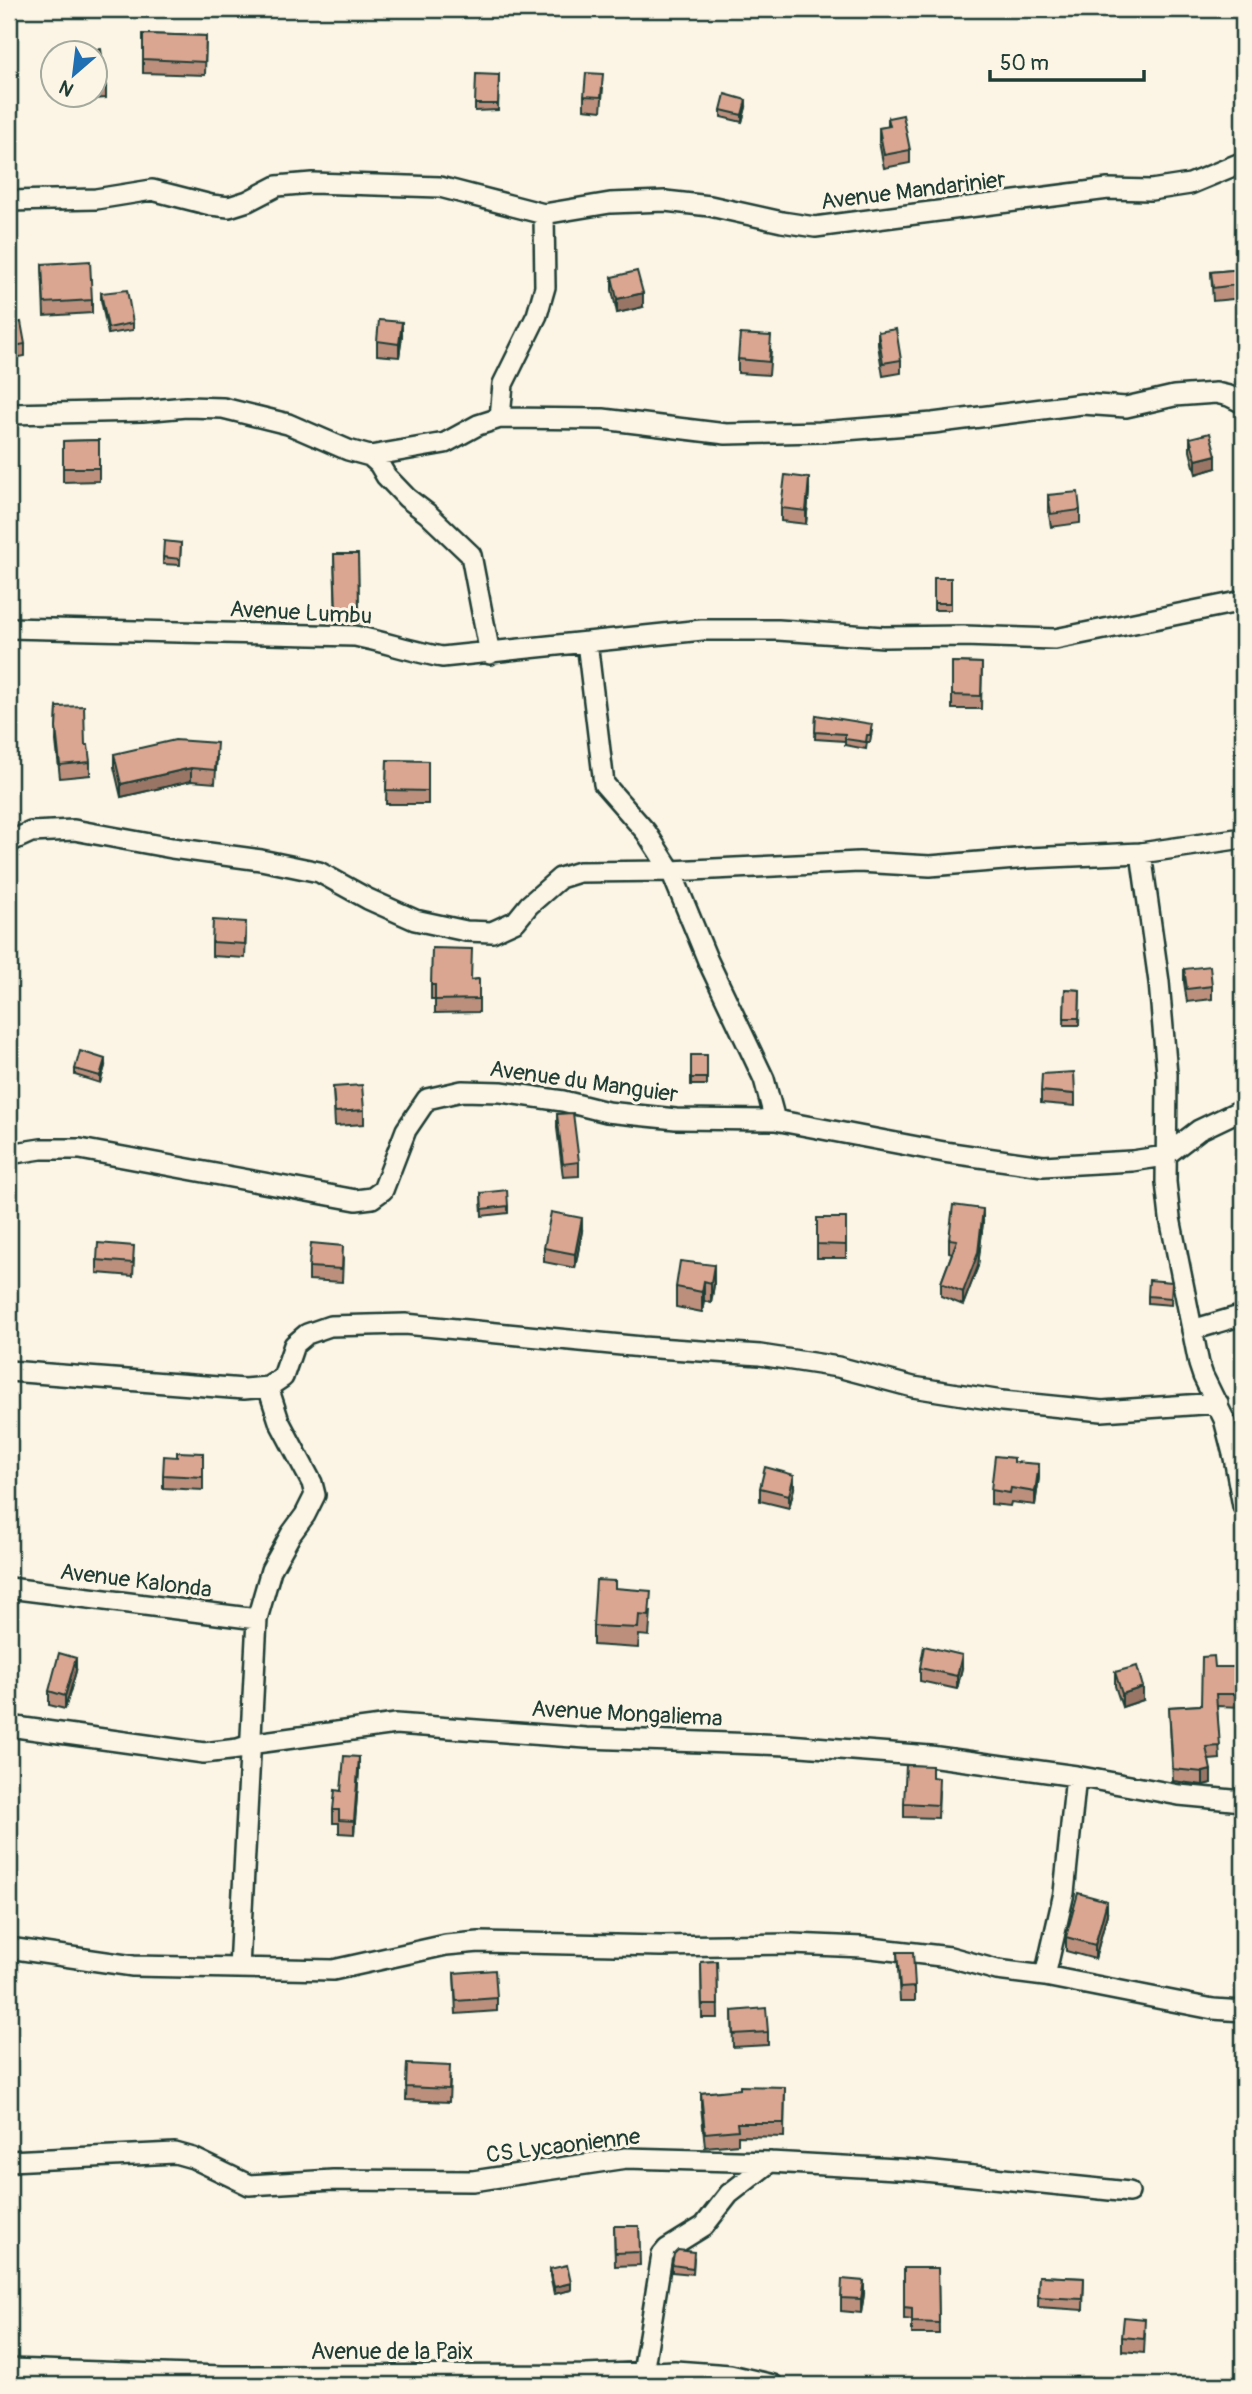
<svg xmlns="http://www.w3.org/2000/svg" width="1252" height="2394" viewBox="0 0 1252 2394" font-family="Pangolin,sans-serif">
	<rect width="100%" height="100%" fill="#fcf5e5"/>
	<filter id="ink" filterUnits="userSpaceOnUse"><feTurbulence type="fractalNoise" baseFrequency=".0143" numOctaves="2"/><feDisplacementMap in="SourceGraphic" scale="14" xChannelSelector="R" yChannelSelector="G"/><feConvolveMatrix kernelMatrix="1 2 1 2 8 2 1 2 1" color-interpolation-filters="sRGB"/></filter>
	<g filter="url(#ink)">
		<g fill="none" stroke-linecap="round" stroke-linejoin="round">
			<g stroke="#1f3d34" stroke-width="24">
				<path id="street" d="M9,201L96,199L152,190L211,205L229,207L248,201L277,186L312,183L440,187L544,214L610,203L665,201L710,206L782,222L815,227L1108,189L1151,190L1190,184L1243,162
					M9,414L142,411L186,407L223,408L288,424L348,450L370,456L379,464L386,476L407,498L428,514L471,555L490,654
					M500,418L503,384L537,315L545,287L544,214
					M370,456L445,443L478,425L500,418L603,419L726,434L820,432L933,423L1082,404L1126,407L1174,396L1216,393L1229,396L1243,403
					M9,628L355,636C385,642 413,652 442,657L702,630H778L884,637L963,636L1055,639L1243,601
					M587,642L604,784L646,832L671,871L708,961L764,1079L775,1120
					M9,842L31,832L74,830L172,848L261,860L319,872L368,899L415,920L466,931L492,932L516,921L529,905L560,878L579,872L671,871L859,862L930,866L1028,858L1141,853L1243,838
					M1141,853L1159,982L1167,1074L1166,1182L1170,1218L1199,1364L1203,1376L1224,1419L1234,1458L1243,1468
					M9,1154L41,1149H80L356,1200L372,1198L383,1190L406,1130L427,1099L462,1091L501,1092L563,1101L607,1112L676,1119L775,1120L944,1152L1043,1166L1132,1161L1165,1156L1199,1130L1243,1109
					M1192,1330L1243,1315
					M9,1371L244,1389L268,1387L283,1377L294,1345L307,1334L330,1326L405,1324L642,1347L760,1355L838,1367L913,1387L1002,1401L1102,1411L1218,1403
					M1234,1458L1243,1506
					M9,1588L257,1619
					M9,1726L204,1753L238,1749L256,1743L396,1724L586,1738L788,1745L930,1756L1076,1776L1179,1795L1243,1801
					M9,1948L133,1966L333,1970L446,1945L479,1942L661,1946L792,1944L862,1947L950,1957L997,1970L1045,1976L1213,2009L1243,2011
					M239,1968L257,1619L271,1570L291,1534L305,1515L315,1495L312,1483L279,1421L268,1387
					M1045,1976L1064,1893L1076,1776
					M9,2161L175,2153L193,2158L249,2185L333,2180L473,2181L626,2158L770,2162L915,2170L1129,2192
					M9,2369L223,2376L586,2375L675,2371L730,2375L773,2385
					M643,2373L662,2255L667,2249L704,2226L729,2194L770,2162"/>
			</g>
			<use href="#street" stroke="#fcf5e5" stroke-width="19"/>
		</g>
		<path fill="#bc8f7d" stroke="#1f3d34" stroke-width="2" d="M143,34L206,36L205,75L143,73Z
			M94,52L106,87V98L77,100V94H94Z
			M499,75L498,110L475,111V104Z
			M603,88L601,111L584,109V96Z
			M746,107L742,122L721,117V110Z
			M888,118L910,150V163L884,168L879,142V128L888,127Z
			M42,264L92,300V313L44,316Z
			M1243,269V298L1213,301L1211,272Z
			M612,277L643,307L617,313L612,290Z
			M101,293L133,323V330L108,334L101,300Z
			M9,324L25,344V356L9,359Z
			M878,332L901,360V373L883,376L878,345Z
			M402,336L399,357L377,355V341Z
			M771,350L769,375L738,373V359Z
			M1190,438L1216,468L1196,474L1190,451Z
			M99,440V481L63,482V441Z
			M809,491L806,524L781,521V508Z
			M1048,495L1080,510V523L1051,527L1048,509Z
			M181,543L180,565L163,564V557Z
			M334,554H358L359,623H336Z
			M934,578H951V610H934Z
			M952,662L982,663L981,709H952Z
			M57,707L85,745L90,762V775L60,778L56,741Z
			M816,715L872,731L870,742H867L866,749L845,745V741L815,739Z
			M114,754L217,756L215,783L191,781L121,797L114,767Z
			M387,760L428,761V804H386Z
			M246,935L245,958L212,956V942Z
			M1184,969L1212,986V999L1187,1002L1184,982Z
			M479,979V1012L435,1013V999H431V985L472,980Z
			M1065,989L1080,990L1079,1025H1064Z
			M691,1055H707V1085H691Z
			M105,1066L100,1083L75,1075V1069Z
			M333,1087L364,1110V1124L335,1126Z
			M1041,1091L1075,1094V1106L1041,1103Z
			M557,1114L579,1162V1176L563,1177L557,1128Z
			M481,1193L508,1206V1213L482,1216Z
			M817,1218H846V1258H817Z
			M983,1222L978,1266L963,1305L941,1296V1283L952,1253L949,1252V1239Z
			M582,1231L575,1268L544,1262V1248Z
			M134,1259L133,1276L97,1273V1260Z
			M343,1259L342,1282L309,1280V1267Z
			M714,1265V1285L711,1303L704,1301L702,1312L676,1307V1287Z
			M1172,1282L1171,1305L1148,1303V1296Z
			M203,1453V1490L163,1488V1475L177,1457Z
			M1014,1462L1039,1477L1035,1505L1011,1502L1010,1506L991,1504V1490Z
			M760,1488H794L789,1508L760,1501Z
			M651,1611L649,1636L639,1635L638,1648L593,1645V1626Z
			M1215,1667H1242V1707L1217,1706L1220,1759L1209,1760L1211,1783L1203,1785L1173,1781L1169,1707L1201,1705Z
			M920,1668H962L957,1689L920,1681Z
			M76,1671L65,1709L49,1705V1691Z
			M1115,1672L1143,1700L1122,1707L1115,1686Z
			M359,1770L354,1834L339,1833V1823H333V1810L341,1791Z
			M932,1777L939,1791L938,1818L904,1817V1803Z
			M1107,1914L1095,1959L1066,1951V1937Z
			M897,1952L915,1987V2001H900Z
			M717,1961L718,2018H702L701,1962Z
			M454,1973L497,1998V2011L456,2014Z
			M732,2011L768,2032V2045L733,2047Z
			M407,2064L450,2079L449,2102L406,2100Z
			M785,2087L784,2137L738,2136V2144L705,2147L701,2106V2093Z
			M614,2226H639L640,2265L615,2266Z
			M694,2258L693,2274L672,2272V2265Z
			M904,2268H938L939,2334H912V2320L904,2319Z
			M550,2269L571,2290L554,2294L550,2276Z
			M1039,2276L1084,2278L1083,2310L1038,2307Z
			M864,2294L861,2313L841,2311V2298Z
			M1145,2333L1144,2353L1122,2351V2337Z"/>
		<path fill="#997466" stroke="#1f3d34" stroke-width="2" d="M746,100V107L742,122V115Z
			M643,293V307L617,313V299Z
			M402,322V336L399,357V344Z
			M1216,455V468L1196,474V460Z
			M809,478V491L806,524V511Z
			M191,768V781L121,797V784Z
			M105,1059V1066L100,1083V1076Z
			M983,1209V1222L978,1266L963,1305V1292Z
			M582,1218V1231L575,1268V1254Z
			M714,1265V1285L711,1303V1283Z
			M704,1281V1301L702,1312V1292Z
			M1039,1464V1477L1035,1505V1492Z
			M794,1475V1488L789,1508V1495Z
			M962,1655V1668L957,1689V1676Z
			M76,1658V1671L65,1709V1696Z
			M1143,1687V1700L1122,1707V1694Z
			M359,1757V1770L354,1834V1821Z
			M1211,1770V1783L1203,1785V1772Z
			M1107,1901V1914L1095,1959V1945Z
			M864,2281V2294L861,2313V2299Z
			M571,2283V2290L554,2294V2287Z"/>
		<path fill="#dba691" stroke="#1f3d34" stroke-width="2" d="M143,34L206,36L205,62L143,59Z
			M101,49L106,87L94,88V52H84V51Z
			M586,73L603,74L601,97L584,96Z
			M476,74L499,75L498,104H475Z
			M725,94L746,100L742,115L721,110Z
			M903,115L910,150L884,155L879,128L890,126L888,118Z
			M90,261L92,300L44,303L42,264Z
			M1243,269V284L1213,288L1211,272Z
			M637,271L643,293L617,299L612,277Z
			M127,290L133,323L108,328L101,293Z
			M379,320L402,322L399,344L377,341Z
			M21,322L25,344L9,347V324Z
			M896,329L901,360L883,363L878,332Z
			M740,334L771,336L769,362L738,359Z
			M1210,433L1216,455L1196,460L1190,438Z
			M99,440V468H63V441Z
			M785,475L809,478L806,511L781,508Z
			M1078,492L1080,510L1051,514L1048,495Z
			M164,541L181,543L180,559L163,557Z
			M334,554H358L359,610H336Z
			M934,578H951V603H934Z
			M952,662L982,663L981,696L952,695Z
			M84,706L85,745H88L90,762L60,765L56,728L57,707Z
			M816,715L872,724L870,735H867L866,742L845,739V734L815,732Z
			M175,740L217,743L215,770L191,768L121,784L114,754Z
			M387,760L428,761V791L386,790Z
			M213,920L246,922L245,944L212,942Z
			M432,948L472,949L471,980L479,979V999L435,1000V985H431Z
			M1210,966L1212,986L1187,989L1184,969Z
			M1065,989L1080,990L1079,1018H1064Z
			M80,1051L105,1059L100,1076L75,1069Z
			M691,1055H707V1078H691Z
			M1074,1072L1075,1094L1041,1091L1042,1074Z
			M362,1085L364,1110L335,1112L333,1087Z
			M573,1113L579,1162L563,1164L557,1114Z
			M507,1190L508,1206L482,1209L481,1193Z
			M953,1205L983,1209L978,1253L963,1292L941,1283L957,1240L949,1239Z
			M551,1212L582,1218L575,1254L544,1248Z
			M817,1218H846V1245L817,1244Z
			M98,1243L134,1246L133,1263L97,1260Z
			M311,1243L343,1246L342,1269L309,1267Z
			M680,1261L714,1265L711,1283L704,1281L702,1292L676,1287Z
			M1149,1280L1172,1282L1171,1298L1148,1296Z
			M177,1452L203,1453V1477L163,1475L164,1456L177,1457Z
			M995,1456L1014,1458V1462L1039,1464L1035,1492L1011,1488L1010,1493L991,1490Z
			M765,1467L794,1475L789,1495L760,1488Z
			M596,1580L615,1581V1588L651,1591L649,1616L639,1615L638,1628L593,1626Z
			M924,1646L962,1655L957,1676L920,1668Z
			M59,1653L76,1658L65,1696L49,1691Z
			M1214,1656L1215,1667H1242V1694H1216L1220,1746L1206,1747L1211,1770L1203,1772L1173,1769L1169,1707L1201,1705L1202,1657Z
			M1137,1666L1143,1687L1122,1694L1115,1672Z
			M344,1756L359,1757L354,1821L339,1820V1810H333L335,1790L341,1791Z
			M906,1765L932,1766V1777L939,1778L938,1805L904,1803Z
			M1078,1893L1107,1901L1095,1945L1066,1937Z
			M897,1952H913L915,1987L900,1988Z
			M717,1961L718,2005H702L701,1962Z
			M495,1970L497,1998L456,2001L454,1973Z
			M766,2008L768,2032L733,2034L732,2011Z
			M407,2064L450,2066L449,2089L406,2087Z
			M740,2086L785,2087L784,2123H737L738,2130L705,2133L701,2093L740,2089Z
			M614,2226H639L640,2252L615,2253Z
			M678,2250L694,2252L693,2268L672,2265L674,2254Z
			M567,2265L571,2283L554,2287L550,2269Z
			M904,2268H938L939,2323L912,2322V2308L904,2307Z
			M1039,2276L1084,2278L1083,2299L1038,2297Z
			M842,2279L864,2281L861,2299L841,2298Z
			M1124,2317L1145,2319L1144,2339L1122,2337Z
			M1075,2377L1110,2378V2385H1075Z"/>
	</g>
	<g text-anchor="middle" stroke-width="6" stroke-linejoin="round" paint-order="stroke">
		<g font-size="23" fill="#1f3d34" stroke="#fcf5e5">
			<text transform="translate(913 190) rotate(-7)" y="8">Avenue Mandarinier</text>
			<text transform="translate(301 612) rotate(3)" y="8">Avenue Lumbu</text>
			<text transform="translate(584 1081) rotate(8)" y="8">Avenue du Manguier</text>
			<text transform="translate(136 1580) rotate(7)" y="8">Avenue Kalonda</text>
			<text transform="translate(627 1713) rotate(3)" y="8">Avenue Mongaliema</text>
			<text transform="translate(563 2145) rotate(-7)" y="8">CS Lycaonienne</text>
			<text x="392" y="2359">Avenue de la Paix</text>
		</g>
	</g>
	<rect width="1252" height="2394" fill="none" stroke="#fcf5e5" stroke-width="35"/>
	<rect x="18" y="18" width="1217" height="2359" fill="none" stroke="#1f3d34" stroke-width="2.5" filter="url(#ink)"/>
	<g transform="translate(74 74) rotate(208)"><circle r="33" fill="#fcf5e5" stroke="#a4ab9e" stroke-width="2"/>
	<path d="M0-5L12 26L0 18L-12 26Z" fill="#1f6fb2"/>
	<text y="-10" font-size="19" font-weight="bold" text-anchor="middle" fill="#1f3d34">N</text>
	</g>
	<path d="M990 70v10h154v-10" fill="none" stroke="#1f3d34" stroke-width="3.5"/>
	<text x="1000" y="70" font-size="21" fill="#1f3d34" stroke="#fcf5e5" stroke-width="5" paint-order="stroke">50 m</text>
</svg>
